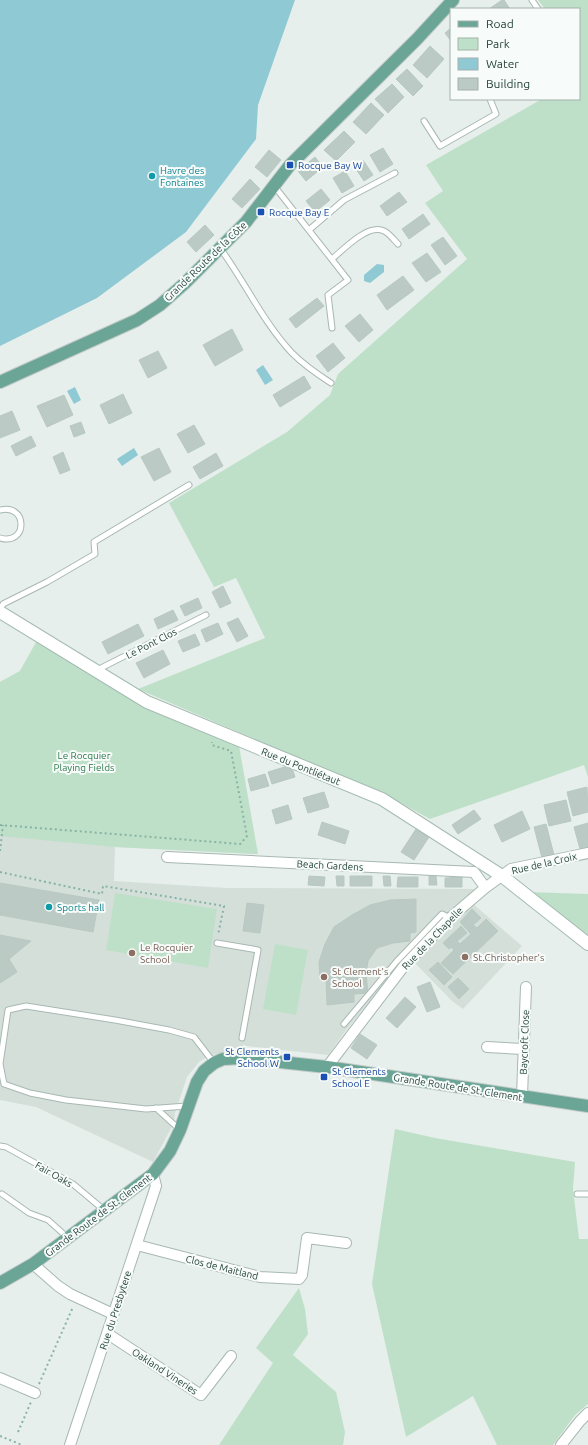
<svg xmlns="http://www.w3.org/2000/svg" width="588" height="1445" viewBox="0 0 588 1445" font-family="Ubuntu,sans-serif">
	<rect width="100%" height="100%" fill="#e6efeb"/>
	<path fill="#d4dfda" d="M39,637L258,854L115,847L114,881L227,888L477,889L461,901L400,964L347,1029L328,1055L247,1046L208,1056L199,1062L187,1077L175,1113L174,1123L153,1162L36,1107L0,1100V682L20,671Z
		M473,904L522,946L463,1009L452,1001L414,962Z"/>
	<path fill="#bfe0c8" d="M538,0H588V777L584,765L430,819L392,798L138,689L265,638L236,578L214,587L169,503L287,432L330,395L338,374L467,259L425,203L443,191L426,165L542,99H579V9H545Z
		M39,637L147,702L238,740L258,854L115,847L0,836V682L20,671Z
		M529,892L588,894V938Z
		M115,893L217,909L208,968L106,950Z
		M275,944L308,950L296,1015L263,1009Z
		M395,1129L435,1138L575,1162L573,1189L579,1239H588V1404L575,1415L553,1445H497L473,1396L406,1437L372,1284Z
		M299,1288L305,1309L308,1334L293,1355L336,1392L345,1432L343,1445H219L273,1363L256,1348Z"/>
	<path fill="#8ec9d4" d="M0,0H295L258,105L256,139L186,232L97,298L0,346Z
		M377,264L384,265V272L370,283L364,281V275Z
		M263,365L273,380L265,385L256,370Z
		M75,387L81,400L74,404L67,391Z
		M134,448L138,455L122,466L117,459Z"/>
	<path fill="#bbcac4" stroke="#b8c9c2" d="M502,0H504L510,9H489Z
		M451,28V41L445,33Z
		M430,46L444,59L427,78L413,65Z
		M407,69L423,86L413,96L396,79Z
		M392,84L404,97L388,113L375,99Z
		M371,103L384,115L366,134L353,122Z
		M344,131L355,142L336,161L324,150Z
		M383,148L393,164L380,172L370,155Z
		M269,150L281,160L267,177L255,167Z
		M315,157L323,167L306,181L298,171Z
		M363,160L373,175L364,181L354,166Z
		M345,171L354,186L342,193L333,178Z
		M250,179L260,189L242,208L232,199Z
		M321,189L330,200L315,212L306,201Z
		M399,192L407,202L387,216L380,206Z
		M423,214L430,224L409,239L402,229Z
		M205,225L214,235L196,252L187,242Z
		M443,237L457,256L445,265L431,245Z
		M427,253L441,272L426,282L412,263Z
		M403,276L414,290L387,310L377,295Z
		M317,298L324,306L296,328L289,319Z
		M360,314L373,330L359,342L345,326Z
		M232,329L243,350L215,366L203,345Z
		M333,343L345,358L328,372L316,356Z
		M158,351L167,368L148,378L139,360Z
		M304,376L311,388L280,407L273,395Z
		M123,394L132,413L109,424L100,405Z
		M64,395L73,415L47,427L37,406Z
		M12,411L20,430L0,438V416Z
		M81,422L85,433L74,437L70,426Z
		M194,425L205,444L188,453L177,434Z
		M31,436L36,446L16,456L11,446Z
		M159,448L171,472L154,481L141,457Z
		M63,452L70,470L60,474L53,457Z
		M216,453L223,466L200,479L193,467Z
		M223,586L231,603L220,608L212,592Z
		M198,598L202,608L185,616L180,606Z
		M173,610L178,620L158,629L154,619Z
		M238,618L248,636L237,642L227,623Z
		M218,623L223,634L206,642L201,630Z
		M138,624L144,636L108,654L102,642Z
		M195,634L200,645L183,652L178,641Z
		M163,650L170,664L144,678L136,663Z
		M291,765L295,777L272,784L268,772Z
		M265,774L269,786L251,791L248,779Z
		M587,787L588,812L573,816L567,792Z
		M324,792L329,807L308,813L303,798Z
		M566,800L571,821L549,826L544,805Z
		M288,805L292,819L276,824L272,810Z
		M474,810L481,819L458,834L452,825Z
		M522,811L530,829L502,842L494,825Z
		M322,822L349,831L345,844L318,835Z
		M588,823V847L580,849L574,827Z
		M546,824L554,855L542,858L534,827Z
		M416,829L429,837L414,860L401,852Z
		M309,876L325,877L324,886L308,885Z
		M336,876H344V886H337Z
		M350,876H372V886H350Z
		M383,876H390L391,886H384Z
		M429,876H436L437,885H429Z
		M398,877H418V887H397Z
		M462,877V887H445V878Z
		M0,883L99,900L93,932L0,915Z
		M416,899V932L410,933V941L393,943L377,948L368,961L366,974L368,993L354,994V1002L327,1005L326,977H320L319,962L325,944L334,927L352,915L370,905L390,900Z
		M247,903L264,905L260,933L243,931Z
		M472,909L481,918L473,925L477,928L486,919L498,931L453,974L441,963L454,950L451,947L449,949L443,943L461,926L467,933L457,941L460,944L471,934L460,922Z
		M0,935L31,941L9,959L17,972L0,983Z
		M438,962L452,977L444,985L429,970Z
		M458,978L469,989L459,999L448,987Z
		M430,982L440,1007L427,1012L417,987Z
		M405,997L416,1007L397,1028L386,1018Z
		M360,1034L377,1045L367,1059L351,1048Z"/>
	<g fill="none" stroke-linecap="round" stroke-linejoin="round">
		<g stroke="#a8b8b2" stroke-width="7">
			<path id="lane" d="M532,0L538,9
				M424,121L440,146L496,114L490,99
				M275,187L348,280L328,295L332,328
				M309,230L344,200L395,173
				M220,248C245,282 263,322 292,353C304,365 317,374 331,383
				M332,259C343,250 368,223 384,231C389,233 394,240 398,244
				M0,510C28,503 28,546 0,538
				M0,610L3,604L47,582L95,554L94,542L189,485
				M97,670L206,615
				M217,943L258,950L242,1038
				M344,1024L397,961L442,914L450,918
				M187,1106L146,1109L66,1100L30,1093L4,1084L0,1064L8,1010L26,1006L115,1020L169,1030L194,1037L214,1063
				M156,1108L179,1129
				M0,1146L6,1147L73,1184L104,1210
				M2,1194L29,1213L48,1220L67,1237
				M577,1194H588"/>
		</g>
		<g stroke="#a8b8b2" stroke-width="12">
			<path id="street" d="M167,857L474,872L482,883L485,888
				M487,1047L523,1049
				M327,1067L404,966L450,918L485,888L511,869L588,853
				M522,1096L526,987
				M137,1245L260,1277L299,1279L302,1275L307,1238L346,1243
				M33,1264L58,1286L70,1294L113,1314
				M108,1334L201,1395L231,1356
				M0,1378L35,1393
				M70,1445L156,1186L153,1174
				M561,1445L580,1421L588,1413"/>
		</g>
		<g stroke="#a4bbb3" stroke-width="14">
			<path id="secondary" d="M0,612L147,702L382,799L502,876L588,944"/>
		</g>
		<g stroke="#c2cac8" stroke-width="14">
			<path id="primary" d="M0,382L137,320L160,305L185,283L246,222L290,165L417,39L453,0
				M0,1283L33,1264L153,1174L170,1151L180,1130L197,1082L204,1071L214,1063L223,1059L243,1058L327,1067L588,1106"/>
		</g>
		<path stroke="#86b3a5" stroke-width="2" stroke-dasharray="2 3" stroke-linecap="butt" d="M0,825L240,844L247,836L231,751L212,745V742
			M0,851L3,825
			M0,872L102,894L103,886L224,906L218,935
			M39,1384L73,1307
			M18,1432L31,1402
			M0,1436L22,1445"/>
		<use href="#lane" stroke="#fff" stroke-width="5"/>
		<use href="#street" stroke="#fff" stroke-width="10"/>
		<use href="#secondary" stroke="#fff" stroke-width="12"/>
		<use href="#primary" stroke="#6aa596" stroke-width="12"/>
	</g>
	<g fill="#1a4fb4" stroke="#f7fbf9" stroke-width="1.5">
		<rect x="286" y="161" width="8" height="8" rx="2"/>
		<rect x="257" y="208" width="8" height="8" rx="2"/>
		<rect x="283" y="1053" width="8" height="8" rx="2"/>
		<rect x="320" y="1073" width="8" height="8" rx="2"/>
	</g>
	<g fill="#0f9aa8" stroke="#f7fbf9" stroke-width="1.5">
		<circle cx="152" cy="176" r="4"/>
		<circle cx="49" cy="907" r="4"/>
	</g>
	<g fill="#8d6e63" stroke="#f7fbf9" stroke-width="1.5">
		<circle cx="132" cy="953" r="4"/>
		<circle cx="465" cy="957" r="4"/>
		<circle cx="324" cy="977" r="4"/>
	</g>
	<g text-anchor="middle" stroke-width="4" stroke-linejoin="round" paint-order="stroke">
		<g font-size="10" fill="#164399" stroke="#f7fbf9" text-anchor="start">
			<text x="298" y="169">Rocque Bay W</text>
			<text x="269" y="216">Rocque Bay E</text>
			<text x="279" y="1055" text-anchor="end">St Clements<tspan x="279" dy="12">School W</tspan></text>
			<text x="332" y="1075">St Clements<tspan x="332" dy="12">School E</tspan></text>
		</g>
		<g font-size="10" fill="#0d838f" stroke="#f7fbf9" text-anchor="start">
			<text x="160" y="174">Havre des<tspan x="160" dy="12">Fontaines</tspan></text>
			<text x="57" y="911">Sports hall</text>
		</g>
		<g font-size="10" fill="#24423a" stroke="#f7fbf9">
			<text transform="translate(205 261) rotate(-44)" y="4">Grande Route de la Côte</text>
			<text transform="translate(151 643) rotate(-27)" y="4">Le Pont Clos</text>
			<text transform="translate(301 766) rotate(22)" y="4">Rue du Pontliétaut</text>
			<text transform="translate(544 863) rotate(-13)" y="4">Rue de la Croix</text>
			<text transform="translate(330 865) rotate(3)" y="4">Beach Gardens</text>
			<text transform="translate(432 938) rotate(-46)" y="4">Rue de la Chapelle</text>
			<text transform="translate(524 1042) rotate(-88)" y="4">Baycroft Close</text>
			<text transform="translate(458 1087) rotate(9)" y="4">Grande Route de St. Clement</text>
			<text transform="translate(54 1174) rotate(30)" y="4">Fair Oaks</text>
			<text transform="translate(98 1215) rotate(-37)" y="4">Grande Route de St. Clement</text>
			<text transform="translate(222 1267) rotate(14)" y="4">Clos de Maitland</text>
			<text transform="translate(115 1310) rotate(-72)" y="4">Rue du Presbytere</text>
			<text transform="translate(165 1371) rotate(33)" y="4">Oakland Vineries</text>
		</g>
		<g font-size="10" fill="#2d7a4b" stroke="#f7fbf9">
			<text x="84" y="759">Le Rocquier<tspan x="84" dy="12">Playing Fields</tspan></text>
		</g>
		<g font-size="10" fill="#785e54" stroke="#f7fbf9" text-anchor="start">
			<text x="140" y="951">Le Rocquier<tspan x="140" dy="12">School</tspan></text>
			<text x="473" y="961">St.Christopher's</text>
			<text x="332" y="975">St Clement's<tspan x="332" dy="12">School</tspan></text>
		</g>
	</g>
	<rect x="450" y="8" width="130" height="92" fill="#f7fbf9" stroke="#a3b1ad"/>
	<rect x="458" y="21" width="20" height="6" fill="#6aa596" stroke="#a3b1ad"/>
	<text x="486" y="28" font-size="12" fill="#24423a">Road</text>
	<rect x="458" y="38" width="20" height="12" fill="#bfe0c8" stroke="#a3b1ad"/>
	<text x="486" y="48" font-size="12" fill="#24423a">Park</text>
	<rect x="458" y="58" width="20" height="12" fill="#8ec9d4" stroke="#a3b1ad"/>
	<text x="486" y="68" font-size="12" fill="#24423a">Water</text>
	<rect x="458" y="78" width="20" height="12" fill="#bbcac4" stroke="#a3b1ad"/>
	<text x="486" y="88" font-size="12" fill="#24423a">Building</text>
</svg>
